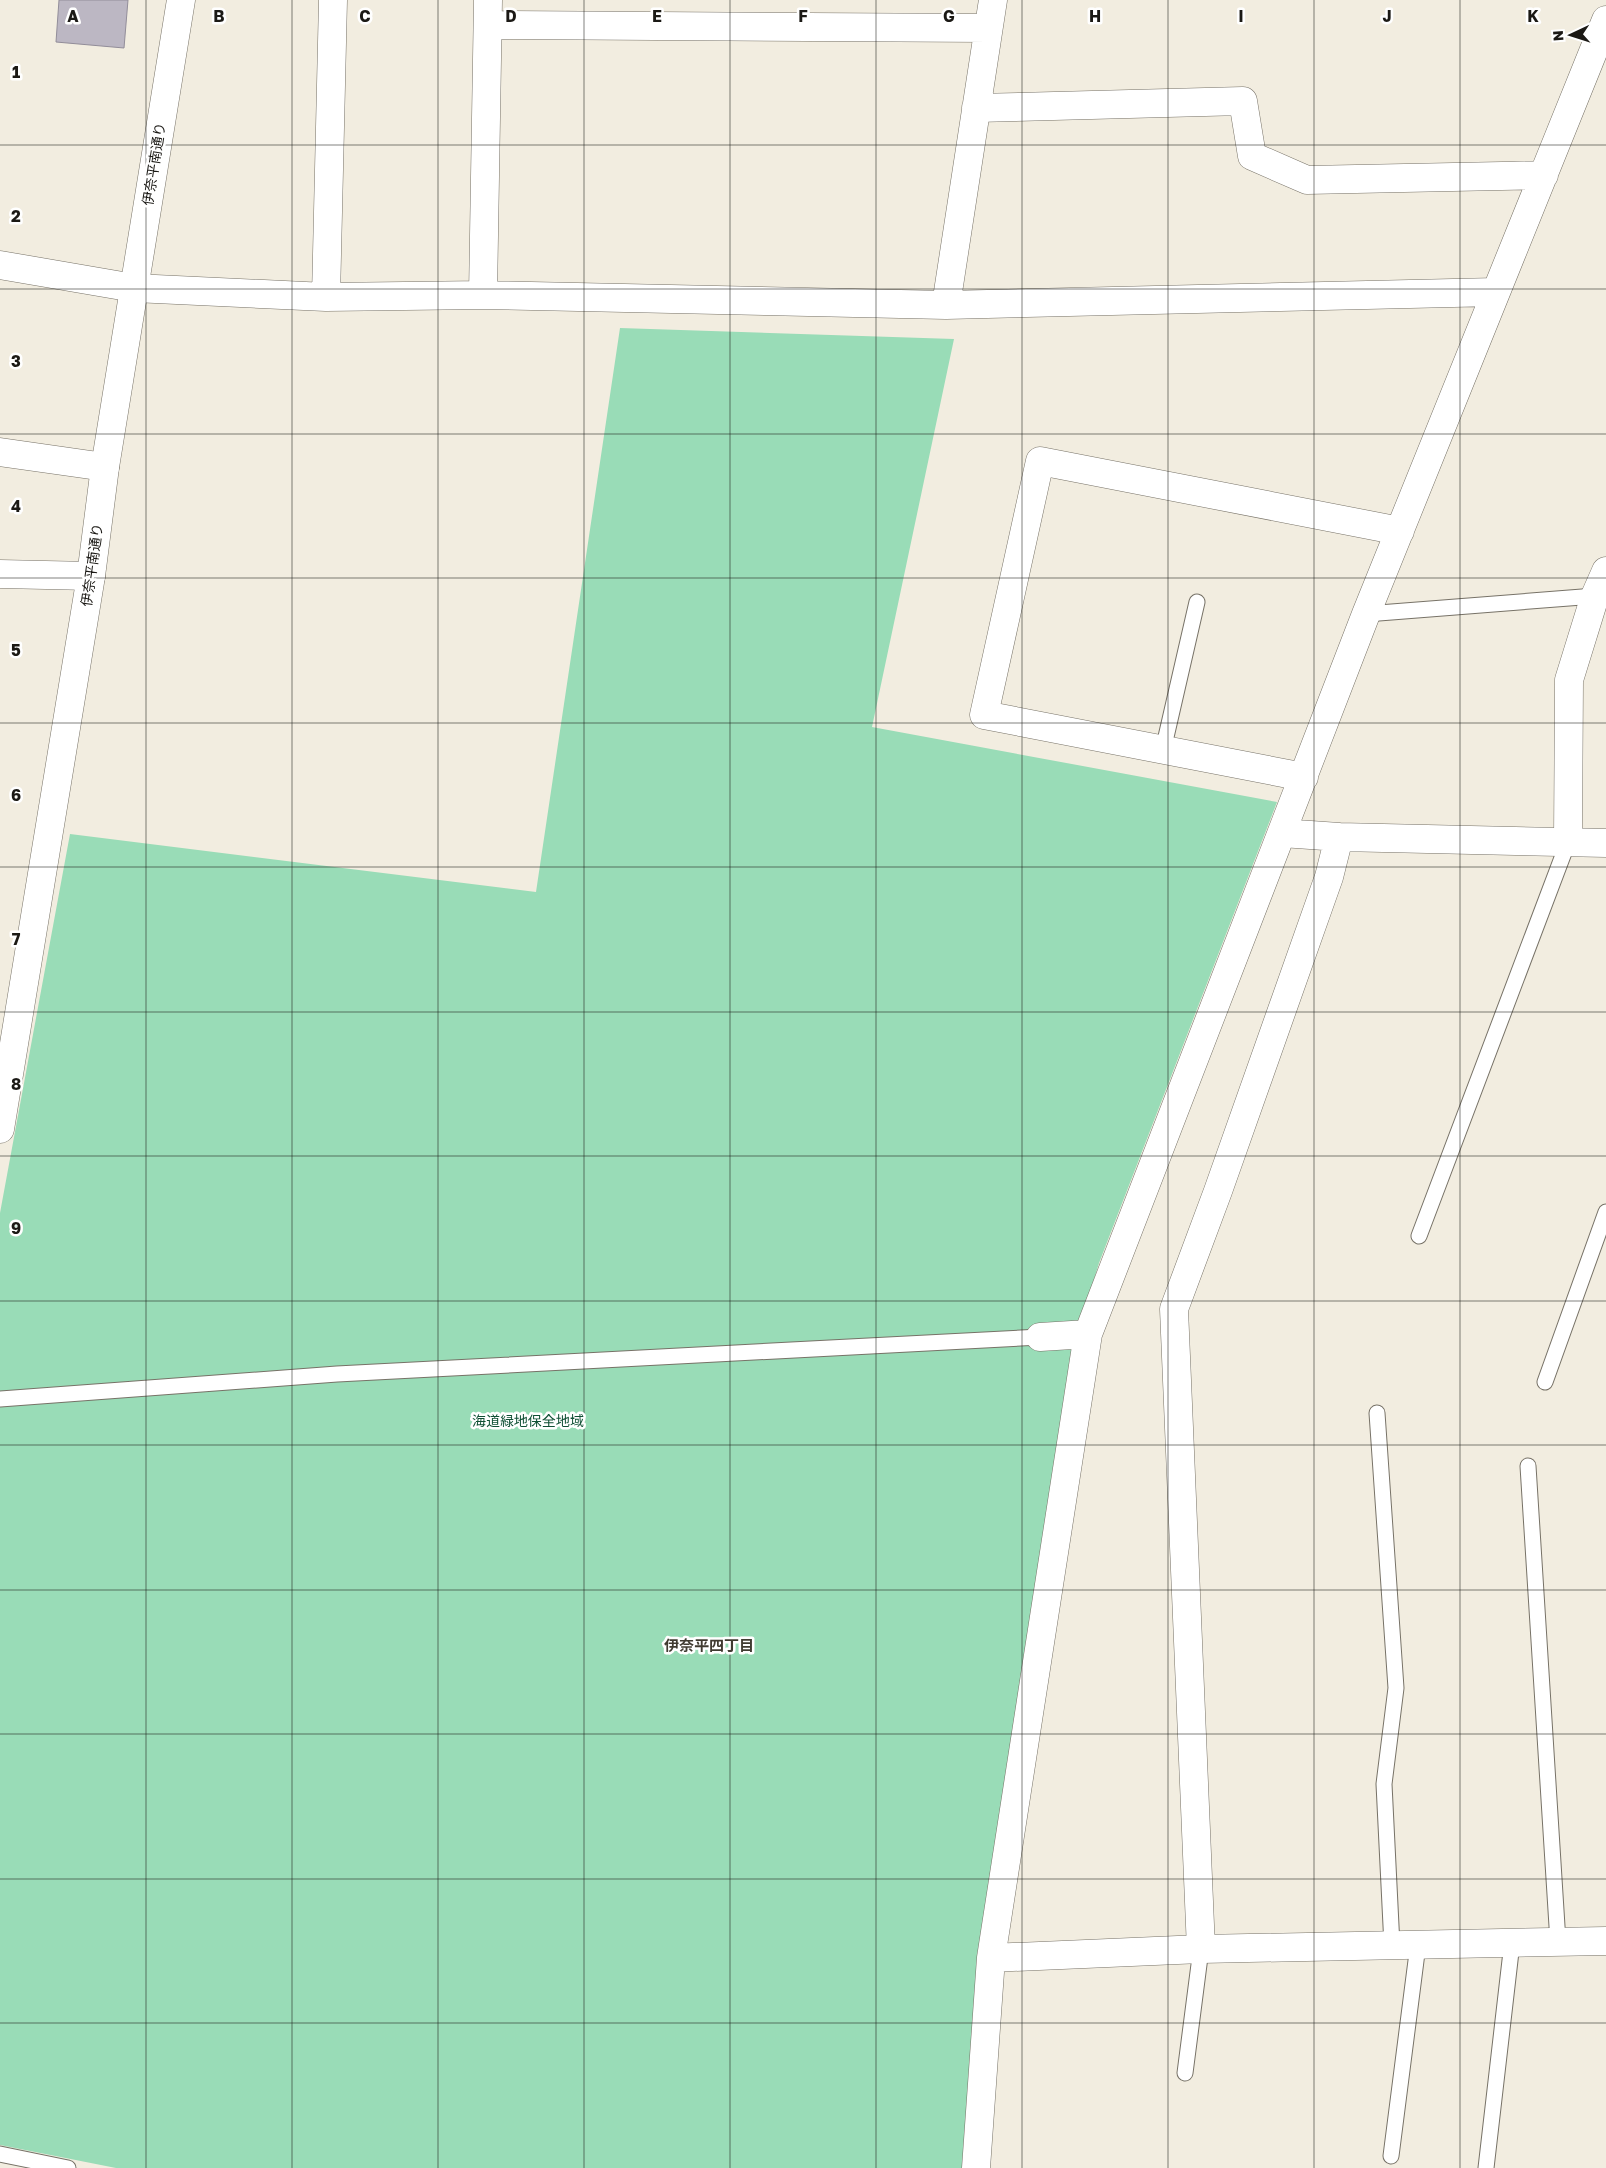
<svg xmlns="http://www.w3.org/2000/svg" width="1606" height="2168" viewBox="0 0 1606 2168" font-family="'Golos Text','Noto Sans JP',sans-serif">
	<rect width="100%" height="100%" fill="#f2ede0"/>
	<path fill="#99dcb7" d="M620,328L954,339L872,727L1277,802L1099,1263L1076,1339L966,2168H116L0,2145V1213L70,834L536,892Z"/>
	<path fill="#bcb7c3" stroke="#928d99" d="M59,0H128L124,48L56,42Z"/>
	<g fill="none" stroke-linecap="round" stroke-linejoin="round">
		<g stroke="#777267" stroke-width="17">
			<path id="service" d="M1366,614L1595,596
				M1163,750L1197,602
				M1419,1236L1568,842
				M1545,1382L1606,1212
				M0,1399L337,1374L1040,1337
				M1377,1413L1396,1688L1384,1784L1392,1946
				M1528,1466L1558,1942
				M1185,2073L1201,1949
				M0,2154L68,2168
				M1391,2156L1418,1945
				M1486,2168L1512,1943"/>
		</g>
		<g stroke="#777267" stroke-width="29">
			<path id="minor" d="M488,25L988,28
				M976,108L1243,101L1252,156L1307,180L1544,175
				M0,265L134,288L326,297L483,295L946,305L1496,292
				M483,295L488,0
				M326,297L333,0
				M946,305L993,0
				M0,452L105,467
				M0,574L91,576
				M1304,777L984,715L1040,461L1400,531
				M1282,833L1339,837
				M1040,1337L1088,1334
				M1201,1949L1174,1309L1218,1191L1329,877L1339,837L1606,843
				M991,1958L1201,1949L1606,1941
				M976,2168L991,1958L1088,1334L1366,614L1606,20"/>
		</g>
		<g stroke="#777267" stroke-width="29">
			<path id="tertiary" d="M1568,842L1569,680L1595,596L1606,571
				M0,1129L91,576L105,467L181,0"/>
		</g>
		<use href="#service" stroke="#fff" stroke-width="15"/>
		<use href="#minor" stroke="#fff" stroke-width="28"/>
		<use href="#tertiary" stroke="#fff" stroke-width="28"/>
	</g>
	<path fill="none" stroke="#1b1915" stroke-width="1" stroke-opacity="0.55" d="M146,0V2168M292,0V2168M438,0V2168M584,0V2168M730,0V2168M876,0V2168M1022,0V2168M1168,0V2168M1314,0V2168M1460,0V2168M0,145H1606M0,289H1606M0,434H1606M0,578H1606M0,723H1606M0,867H1606M0,1012H1606M0,1156H1606M0,1301H1606M0,1445H1606M0,1590H1606M0,1734H1606M0,1879H1606M0,2023H1606"/>
	<g text-anchor="middle" stroke-width="5" stroke-linejoin="round" paint-order="stroke">
		<g font-size="14" fill="#1b1915" stroke="#fff">
			<text transform="translate(154 164) rotate(-81)" y="5">伊奈平南通り</text>
			<text transform="translate(92 565) rotate(-82)" y="5">伊奈平南通り</text>
		</g>
		<g font-size="14" fill="#105035" stroke="#fff">
			<text x="528" y="1426">海道緑地保全地域</text>
		</g>
		<g font-size="15" font-weight="bold" fill="#403b31" stroke="#fff">
			<text x="709" y="1651">伊奈平四丁目</text>
		</g>
	</g>
	<g font-size="16" text-anchor="middle" font-weight="bold" fill="#1b1915" stroke="#fff" stroke-width="5" stroke-linejoin="round" paint-order="stroke">
		<text x="73" y="22">A</text>
		<text x="219" y="22">B</text>
		<text x="365" y="22">C</text>
		<text x="511" y="22">D</text>
		<text x="657" y="22">E</text>
		<text x="803" y="22">F</text>
		<text x="949" y="22">G</text>
		<text x="1095" y="22">H</text>
		<text x="1241" y="22">I</text>
		<text x="1387" y="22">J</text>
		<text x="1533" y="22">K</text>
		<text x="16" y="78">1</text>
		<text x="16" y="222">2</text>
		<text x="16" y="367">3</text>
		<text x="16" y="512">4</text>
		<text x="16" y="656">5</text>
		<text x="16" y="801">6</text>
		<text x="16" y="945">7</text>
		<text x="16" y="1090">8</text>
		<text x="16" y="1234">9</text>
	</g>
	<g transform="translate(1571 35) rotate(266)" stroke="#ffffff" stroke-width="4" paint-order="stroke">
	<path d="M0-4L9 19L0 12L-9 19Z" fill="#1b1915"/>
	<text y="-8" font-size="14" font-weight="bold" text-anchor="middle" fill="#1b1915">N</text>
	</g>
</svg>
